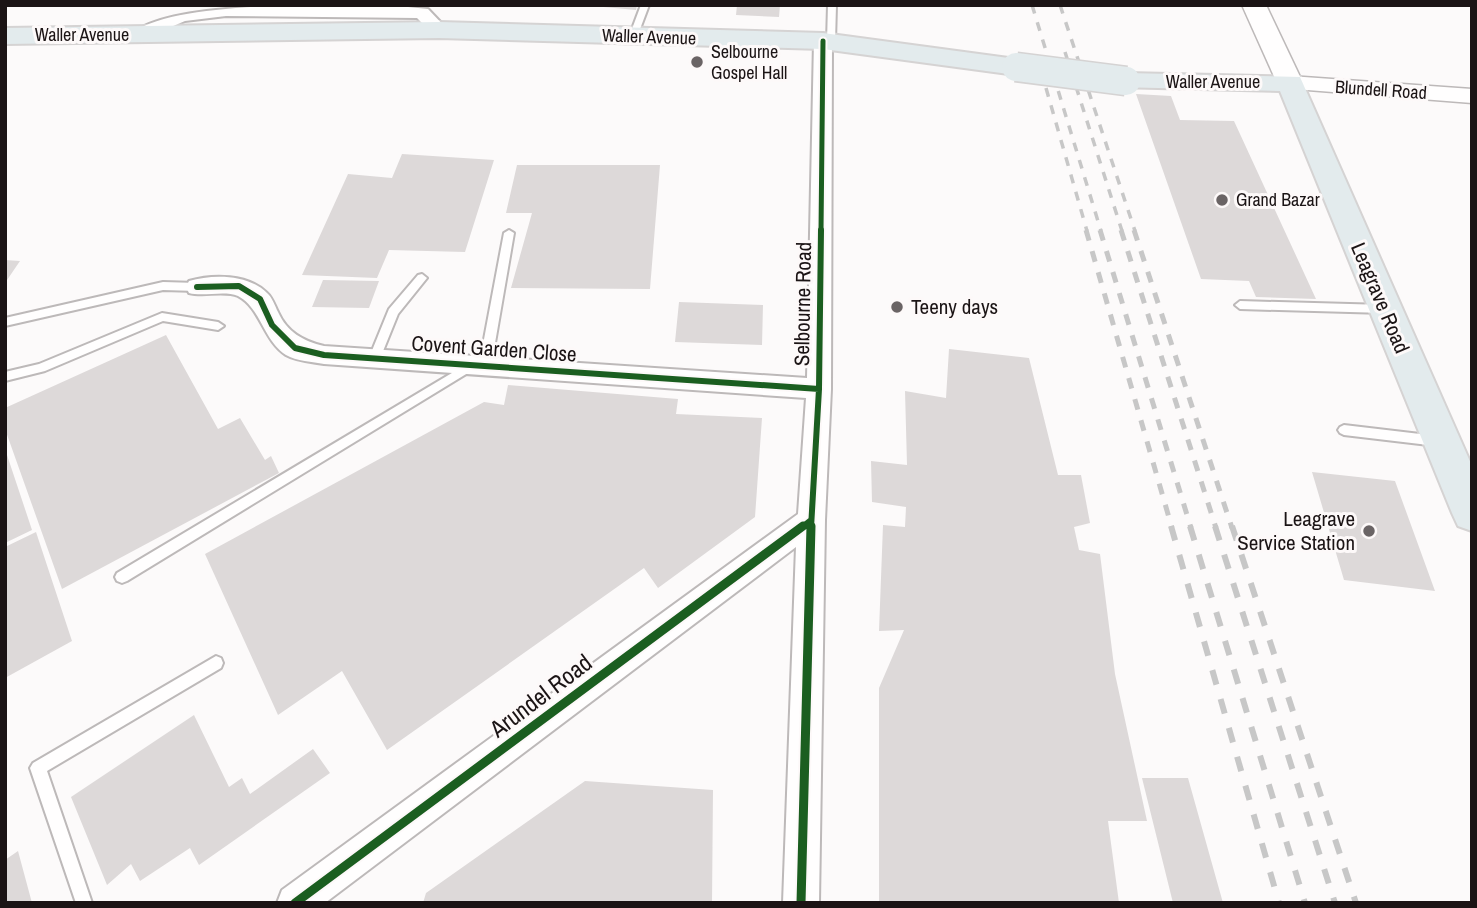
<svg xmlns="http://www.w3.org/2000/svg" width="1477" height="908" viewBox="0 0 1477 908" font-family="'Archivo Narrow',sans-serif">
	<rect width="100%" height="100%" fill="#fcfafa"/>
	<path fill="#ddd9d9" d="M582,5H637L636,10Z
		M737,5H780L779,17L736,15Z
		M1136,94L1171,96L1180,120L1234,121L1316,299L1256,297L1249,281L1201,279Z
		M402,154L494,160L465,252L389,250L377,278L302,275L348,174L392,178Z
		M517,165H660L650,289L511,288L532,213H506Z
		M5,260L20,261L5,283Z
		M323,280L379,281L369,308L312,307Z
		M679,302L763,305L762,345L675,342Z
		M166,335L218,429L240,418L265,460L271,456L279,473L62,589L5,429V408Z
		M949,349L1029,358L1058,475H1081L1090,523L1074,527L1079,550L1100,554L1115,674L1147,821H1108L1119,903H879V688L904,630L879,631L883,525L905,527L906,507L872,502L871,461L907,465L905,391L946,398Z
		M508,385L678,399L676,414L762,418L755,517L658,588L644,568L387,750L342,671L278,715L205,554L484,402L504,405Z
		M5,449L32,530L5,543Z
		M1312,472L1395,481L1435,591L1344,580Z
		M36,532L72,641L5,678V547Z
		M194,715L229,787L242,778L250,794L313,749L330,773L199,865L190,848L140,881L131,864L107,885L71,797Z
		M1142,778H1188L1223,903H1173Z
		M585,781L713,790L712,903H423L426,893Z
		M18,851L32,903H5V860Z"/>
	<g fill="none" stroke-linecap="round" stroke-linejoin="round">
		<g stroke="#bdb9b9" stroke-width="4">
			<path id="service" d="M641,5H649L637,37L630,39L629,37Z
				M828,5H836L835,42L831,44L827,42Z
				M509,230L514,233L491,366L485,370L479,366L504,233Z
				M422,274L427,278L398,314L379,361H371L369,358L389,309L418,275Z
				M163,282L197,283L202,287L197,291L163,290L5,326V318Z
				M1240,301L1385,305L1390,309L1385,313L1240,309L1235,305Z
				M162,313L218,322L224,326L218,330L163,321L45,371L5,381V372L39,364Z
				M472,361L476,362L478,365L476,368L127,581L122,583L117,581L115,577L117,573Z
				M1344,425L1437,436L1441,437L1443,441L1441,445L1437,446L1344,435L1340,433L1338,430L1340,427Z
				M216,656L221,658L223,663L221,668L47,771L92,903H76L30,768L33,763Z"/>
		</g>
		<g stroke="#bdb9b9" stroke-width="4">
			<path id="minor" d="M388,5L428,9L448,30L439,35L433,34L417,18L226,16L185,21L140,40L131,35C165,0 334,5 388,5Z
				M823,36L832,41L831,389L825,520L819,903H783L796,547L325,903H277L282,890L798,514L806,398L324,364C313,362 296,361 286,355C263,340 261,308 238,296C224,290 204,297 189,293L186,287L189,281C213,274 248,274 267,293C272,297 275,306 278,312C287,332 303,341 324,346L807,378L814,41Z"/>
		</g>
		<g stroke="#bdb9b9" stroke-width="3">
			<path id="tertiary" d="M1290,76L1472,89V103L1282,88L1279,83L1282,78Z"/>
		</g>
		<g stroke="#bdb9b9" stroke-width="3">
			<path id="secondary" d="M1242,5H1266L1303,83L1299,88H1281L1277,83Z"/>
		</g>
		<g stroke="#d5d3d3" stroke-width="4">
			<path id="primary" d="M439,22L823,33L1016,59L1025,61L1029,67L1025,73L1016,75L823,49L439,38L5,44V28Z
				M1126,73L1300,77L1472,466V531L1458,526L1452,513L1280,91L1116,87L1112,81L1116,75Z"/>
		</g>
		<use href="#service" fill="#fffefe" fill-rule="evenodd"/>
		<use href="#minor" fill="#fffefe" fill-rule="evenodd"/>
		<use href="#tertiary" fill="#fffefe" fill-rule="evenodd"/>
		<use href="#secondary" fill="#fffefe" fill-rule="evenodd"/>
		<use href="#primary" fill="#e3ebed" fill-rule="evenodd"/>
		<path stroke="#c7c7c7" stroke-width="3.5" stroke-dasharray="9 9" stroke-linecap="butt" d="M1032,5L1101,231
			M1060,5L1135,231
			M1065,52L1122,231
			M1046,88L1087,231"/>
		<path stroke="#c7c7c7" stroke-width="5" stroke-dasharray="11 11" stroke-linecap="butt" d="M1086,230L1172,528
			M1100,230L1191,528
			M1121,230L1216,528
			M1134,230L1232,528"/>
		<path stroke="#c7c7c7" stroke-width="6" stroke-dasharray="15 15" stroke-linecap="butt" d="M1171,526L1279,903
			M1190,526L1305,903
			M1215,526L1335,903
			M1232,526L1356,903"/>
		<g stroke="#d5d3d3" stroke-width="31" stroke-linecap="butt">
			<path id="primary-bridge" d="M1016,67L1126,81"/>
		</g>
		<use href="#primary-bridge" stroke="#e3ebed" stroke-width="28"/>
		<g stroke="#fdf9f9" stroke-width="9">
			<path id="cycleway-far2" d="M821,231L823,41"/>
		</g>
		<g stroke="#fdf9f9" stroke-width="10">
			<path id="cycleway-far1" d="M197,287L239,286L260,299L272,325L295,348L324,355L819,389
				M801,528L811,520
				M811,528L819,389L821,230"/>
		</g>
		<g stroke="#fdf9f9" stroke-width="13">
			<path id="cycleway" d="M295,903L803,526
				M801,903L811,526"/>
		</g>
		<use href="#cycleway-far2" stroke="#1b5e20" stroke-width="5"/>
		<use href="#cycleway-far1" stroke="#1b5e20" stroke-width="6"/>
		<use href="#cycleway" stroke="#1b5e20" stroke-width="9"/>
	</g>
	<g fill="#6a6465" stroke="#fdf9f9" stroke-width="2.5">
		<circle cx="697" cy="62" r="7"/>
		<circle cx="1222" cy="200" r="7"/>
		<circle cx="897" cy="307" r="7"/>
		<circle cx="1369" cy="531" r="7"/>
	</g>
	<g text-anchor="middle" stroke-width="6" stroke-linejoin="round" paint-order="stroke">
		<g font-size="18" fill="#1b1415" stroke="#fdf9f9">
			<text x="82" y="41">Waller Avenue</text>
			<text transform="translate(649 37) rotate(2)" y="6">Waller Avenue</text>
			<text x="1213" y="88">Waller Avenue</text>
			<text transform="translate(1381 90) rotate(4)" y="6">Blundell Road</text>
		</g>
		<g font-size="18" fill="#1b1415" stroke="#fdf9f9" text-anchor="start">
			<text x="711" y="58">Selbourne<tspan x="711" dy="21">Gospel Hall</tspan></text>
			<text x="1236" y="206">Grand Bazar</text>
		</g>
		<g font-size="21" fill="#1b1415" stroke="#fdf9f9">
			<text transform="translate(1380 298) rotate(67)" y="7">Leagrave Road</text>
			<text transform="translate(803 304) rotate(-89)" y="7">Selbourne Road</text>
			<text transform="translate(494 349) rotate(4)" y="7">Covent Garden Close</text>
		</g>
		<g font-size="21" fill="#1b1415" stroke="#fdf9f9" text-anchor="start">
			<text x="911" y="314">Teeny days</text>
			<text x="1355" y="526" text-anchor="end">Leagrave<tspan x="1355" dy="24">Service Station</tspan></text>
		</g>
		<g font-size="24" fill="#1b1415" stroke="#fdf9f9">
			<text transform="translate(541 696) rotate(-37)" y="8">Arundel Road</text>
		</g>
	</g>
	<rect width="1477" height="908" fill="none" stroke="#1b1415" stroke-width="14"/>
</svg>
